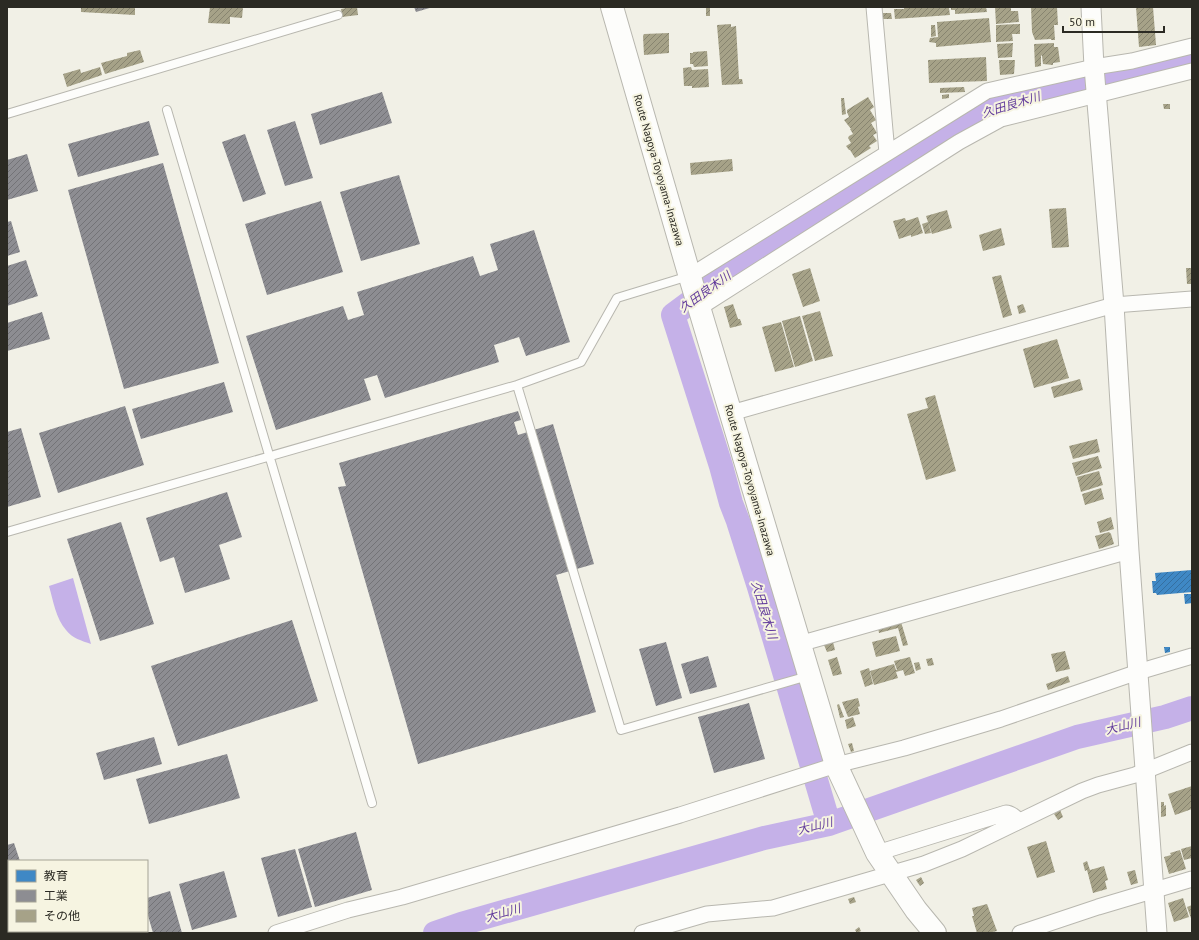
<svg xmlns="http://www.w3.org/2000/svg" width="1199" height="940" viewBox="0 0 1199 940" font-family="'PT Sans','Noto Sans JP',sans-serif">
	<defs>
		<pattern id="schools-hatch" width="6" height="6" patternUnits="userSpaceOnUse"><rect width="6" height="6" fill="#3f88c5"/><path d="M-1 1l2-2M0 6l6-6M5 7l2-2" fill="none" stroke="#356fa0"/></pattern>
		<pattern id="industry-hatch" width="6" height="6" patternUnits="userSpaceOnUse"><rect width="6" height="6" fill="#8d8d92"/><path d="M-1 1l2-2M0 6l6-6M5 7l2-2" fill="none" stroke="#737377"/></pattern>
		<pattern id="building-hatch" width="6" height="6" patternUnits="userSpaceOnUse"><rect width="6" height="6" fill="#a6a288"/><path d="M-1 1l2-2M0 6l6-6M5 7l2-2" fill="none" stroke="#87846f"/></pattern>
	</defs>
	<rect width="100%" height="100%" fill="#f1f0e6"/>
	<path fill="#c5b1e8" d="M73,578L91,644C82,641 72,638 66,630C56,619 53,600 49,586Z"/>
	<path fill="url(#schools-hatch)" d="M1192,570V592L1157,595L1156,593H1153L1152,581H1156L1155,573Z
		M1184,594H1192V603L1185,604Z
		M1164,647H1170V652L1165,653Z"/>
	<path fill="url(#industry-hatch)" d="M414,7H433L416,12Z
		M382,92L392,123L320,145L311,114Z
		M149,121L159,155L78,177L68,144Z
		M295,121L313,178L285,186L267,130Z
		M245,134L266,194L243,202L222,142Z
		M27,154L38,191L7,200V160Z
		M163,163L219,363L124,389L68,190Z
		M399,175L420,244L361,261L340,192Z
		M321,201L343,272L267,295L245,224Z
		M11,221L20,252L7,256V222Z
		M534,230L570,342L526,356L519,337L494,345L499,362L385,398L377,375L364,379L371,400L276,430L246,336L343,306L348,320L364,315L357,292L473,256L480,276L498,270L490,244Z
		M26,260L38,296L7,306V266Z
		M42,312L50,339L7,351V323Z
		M224,382L233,412L141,439L132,409Z
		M125,406L144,465L58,493L39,433Z
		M518,411L521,420L514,422L518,435L553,424L594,564L556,575L596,712L418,764L338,487L346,486L339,463Z
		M21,428L41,497L7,507V432Z
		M227,492L242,537L219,545L230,579L185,593L174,557L160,562L146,518Z
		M121,522L154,624L100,641L67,539Z
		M292,620L318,701L178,746L151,666Z
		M666,642L682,698L656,706L639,649Z
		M708,656L717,687L690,694L681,664Z
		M749,703L765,759L714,773L698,717Z
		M154,737L162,764L104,780L96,753Z
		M227,754L240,798L149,824L136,779Z
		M356,832L372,890L315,907L298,849Z
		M14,843L20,861H9V931H40V933H7V845Z
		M295,849L312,907L278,917L261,858Z
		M224,871L237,917L192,930L179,884Z
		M170,891L182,933H153L147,912V898Z"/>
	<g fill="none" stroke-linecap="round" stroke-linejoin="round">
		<path stroke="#c5b1e8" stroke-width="24" d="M829,824L759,587L738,521L731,503L721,466L673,315L731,272L975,116L996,107L1192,59
			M435,933L461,924L764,838L829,824L1077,737L1165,717L1192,708"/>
	</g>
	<path fill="url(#building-hatch)" d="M81,7H135V15L81,12Z
		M210,7H243L242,18L230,17V24L208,23Z
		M351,7H357L358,15L342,17L341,9Z
		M706,7H710V16H706Z
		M904,7L949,8L950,15L895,19L894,9H904Z
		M951,7H986L987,12L955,14V10H951Z
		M995,7H1011V11H1018L1019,22L996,24Z
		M1031,7H1057L1058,25H1054L1055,40H1051V39L1035,40L1032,32Z
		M1136,7H1153L1156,45L1139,47Z
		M883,13H891L892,19H883Z
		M989,18L991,42L936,47V43L929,42L930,38L938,37L937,22Z
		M731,24V27L736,26L739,79H742L743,84L722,85L717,25Z
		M1020,24V34H1012L1013,41L996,42V25Z
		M931,25H935L936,36L931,37Z
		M669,33V53L644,55L643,36L644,34Z
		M1013,43L1012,57L998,58L997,44Z
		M1054,43V47H1058L1060,62L1053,63V65L1043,64L1042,56L1041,55V66L1035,67L1034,44Z
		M140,50L144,62L105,74L101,63L127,56V53Z
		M707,51L708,66L694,67L693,64H690V53H693V52Z
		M986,57L987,81L929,83L928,60Z
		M999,60H1015L1014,74L1000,75Z
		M100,67L102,75L67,87L63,74L80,69L81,73Z
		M691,67L692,70L708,69L709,87L692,88V86H684L683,68Z
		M964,87L965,92L940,93V88Z
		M949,94V98L942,99V95Z
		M868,97L874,107L870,110L876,120L871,123L877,133L873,135L877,141L869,146L871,148L855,158L850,150H849L846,146L851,143L848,138L849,136L853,134L850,129H851L844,120L849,117L847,112V110Z
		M841,98H844L846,114L842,115Z
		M1163,104H1170V109H1164Z
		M732,159L733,171L691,175L690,163Z
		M1066,208L1069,247L1052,248L1049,209Z
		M947,210L952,228L932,234L926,216Z
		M918,217L923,233L911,237V235L899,239L893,221L905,218L906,221Z
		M928,222L931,233L925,234L922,224Z
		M1001,228L1005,245L983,251L979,235Z
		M810,268L820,301L803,307L792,274Z
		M1186,268H1192V284H1187Z
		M1001,275L1012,315L1003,318L992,277Z
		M733,304L738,319H740L742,325L730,328L724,307Z
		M1023,304L1026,312L1019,314L1017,306Z
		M820,311L833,356L815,361L802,316Z
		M800,316L813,361L795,367L782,321Z
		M781,322L794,367L775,372L762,327Z
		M1057,339L1069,378L1034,388L1023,349Z
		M1080,379L1083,390L1054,398L1051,387Z
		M935,395L956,471L926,480L907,414L928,408L925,398Z
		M1097,439L1100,452L1073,459L1069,446Z
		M1098,456L1102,468L1076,476L1072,463Z
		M1099,471L1103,485L1081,492L1077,477Z
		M1101,488L1104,499L1085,505L1082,494Z
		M1111,517L1114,529L1100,533L1097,522Z
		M1109,532L1111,534L1114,544L1099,549L1095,536Z
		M901,622L908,645L903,646L898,628L879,633L878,628Z
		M896,636L900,651L876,657L872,642Z
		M833,642L835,650L827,652L824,645Z
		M1065,651L1070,669L1056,672L1051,654Z
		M837,657L842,674L833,676L828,660Z
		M910,657L915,673L905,676L903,670L896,672L898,678L874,685L870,671L894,664L896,670H897L894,661Z
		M932,658L934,665L928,666L926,659Z
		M919,662L921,669L916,671L914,663Z
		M869,668L873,684L865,687L860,671Z
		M1068,676L1070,682L1048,690L1046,684Z
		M858,698L860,706L858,707L860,714L848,717L842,702Z
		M839,704L844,717L840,718L837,705Z
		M853,717L856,726L847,729L845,720Z
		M852,743L854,751L851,752L848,744Z
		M1192,786V809L1175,815L1168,794Z
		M1161,802H1164V806L1166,805V816L1161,817Z
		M1060,810L1063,817L1058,820L1054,814Z
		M1046,841L1055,872L1037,878L1027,847Z
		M1192,846V858L1184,860L1181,849Z
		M1180,850L1186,869L1169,874L1164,857L1171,855L1170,853Z
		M1087,861L1090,870L1104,866L1108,880L1105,881L1107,889L1093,893L1087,870L1085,871L1083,863Z
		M1135,870L1138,883L1131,885L1127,872Z
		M921,877L924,883L920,886L916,880Z
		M854,897L856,902L850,904L848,899Z
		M1183,898L1189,917L1174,922L1168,903Z
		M987,904L997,931L988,933H977L972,916H974L972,908Z
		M1192,905V921L1187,907Z
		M859,927L861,931L857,933L855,930Z"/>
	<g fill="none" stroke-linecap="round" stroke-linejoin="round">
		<g stroke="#b8b7af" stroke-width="10">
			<path id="service" d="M167,110L372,803
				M7,114L338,15
				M517,385L621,730L808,676
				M7,532L517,385L581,362L617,298L689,276"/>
		</g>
		<g stroke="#b8b7af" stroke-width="17">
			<path id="minor" d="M874,7L887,153
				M690,276L987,91L1094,67L1132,61L1192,46
				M699,308L959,142L1001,119L1192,71
				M731,413L1114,305L1192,299
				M799,644L1129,551
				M877,853L1006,813C1010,813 1012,815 1016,818V823
				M276,933L348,910L402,897L680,815L836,765L904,748L1001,719L1138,672L1192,656
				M642,933L707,914L773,908L924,864L962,849L1082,791L1098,785L1135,775L1192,752
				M1020,933L1098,907L1192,879"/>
		</g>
		<g stroke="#b8b7af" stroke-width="21">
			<path id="tertiary" d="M1091,7L1094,67L1114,305L1129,551L1157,933"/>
		</g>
		<g stroke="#b8b7af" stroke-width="24">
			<path id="secondary" d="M612,7L690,277L836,765L877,853L916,910L935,933"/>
		</g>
		<use href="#service" stroke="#fdfdfb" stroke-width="8"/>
		<use href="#minor" stroke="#fdfdfb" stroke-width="15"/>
		<use href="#tertiary" stroke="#fdfdfb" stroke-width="19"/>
		<use href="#secondary" stroke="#fdfdfb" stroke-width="22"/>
	</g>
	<g text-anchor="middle" stroke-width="4" stroke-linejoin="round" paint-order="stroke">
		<g font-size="11" fill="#2b2a23" stroke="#f6f4e1">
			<text transform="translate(659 170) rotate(74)" y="4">Route Nagoya-Toyoyama-Inazawa</text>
			<text transform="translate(750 480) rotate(74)" y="4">Route Nagoya-Toyoyama-Inazawa</text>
		</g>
		<g font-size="12" font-style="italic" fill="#623b9c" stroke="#f6f4e1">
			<text transform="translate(1011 105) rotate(-17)" y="4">久田良木川</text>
			<text transform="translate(705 292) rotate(-36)" y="4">久田良木川</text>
			<text transform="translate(764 610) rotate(73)" y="4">久田良木川</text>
			<text transform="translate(1123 726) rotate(-14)" y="4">大山川</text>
			<text transform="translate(815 826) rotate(-14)" y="4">大山川</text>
			<text transform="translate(503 913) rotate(-16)" y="4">大山川</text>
		</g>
	</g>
	<rect width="1199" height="940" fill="none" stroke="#2b2a23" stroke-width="16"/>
	<rect x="8" y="860" width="140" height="72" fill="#f6f4e1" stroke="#a5a395"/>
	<rect x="16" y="870" width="20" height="12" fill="#3f88c5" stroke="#a5a395"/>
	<text x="44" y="880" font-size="12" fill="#2b2a23">教育</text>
	<rect x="16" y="890" width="20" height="12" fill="#8d8d92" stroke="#a5a395"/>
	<text x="44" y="900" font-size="12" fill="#2b2a23">工業</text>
	<rect x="16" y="910" width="20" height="12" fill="#a6a288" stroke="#a5a395"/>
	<text x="44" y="920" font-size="12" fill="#2b2a23">その他</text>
	<path d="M1063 26v6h101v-6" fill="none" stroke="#2b2a23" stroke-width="2"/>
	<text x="1069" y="26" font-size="12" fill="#2b2a23" stroke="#f6f4e1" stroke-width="3" paint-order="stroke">50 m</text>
</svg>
